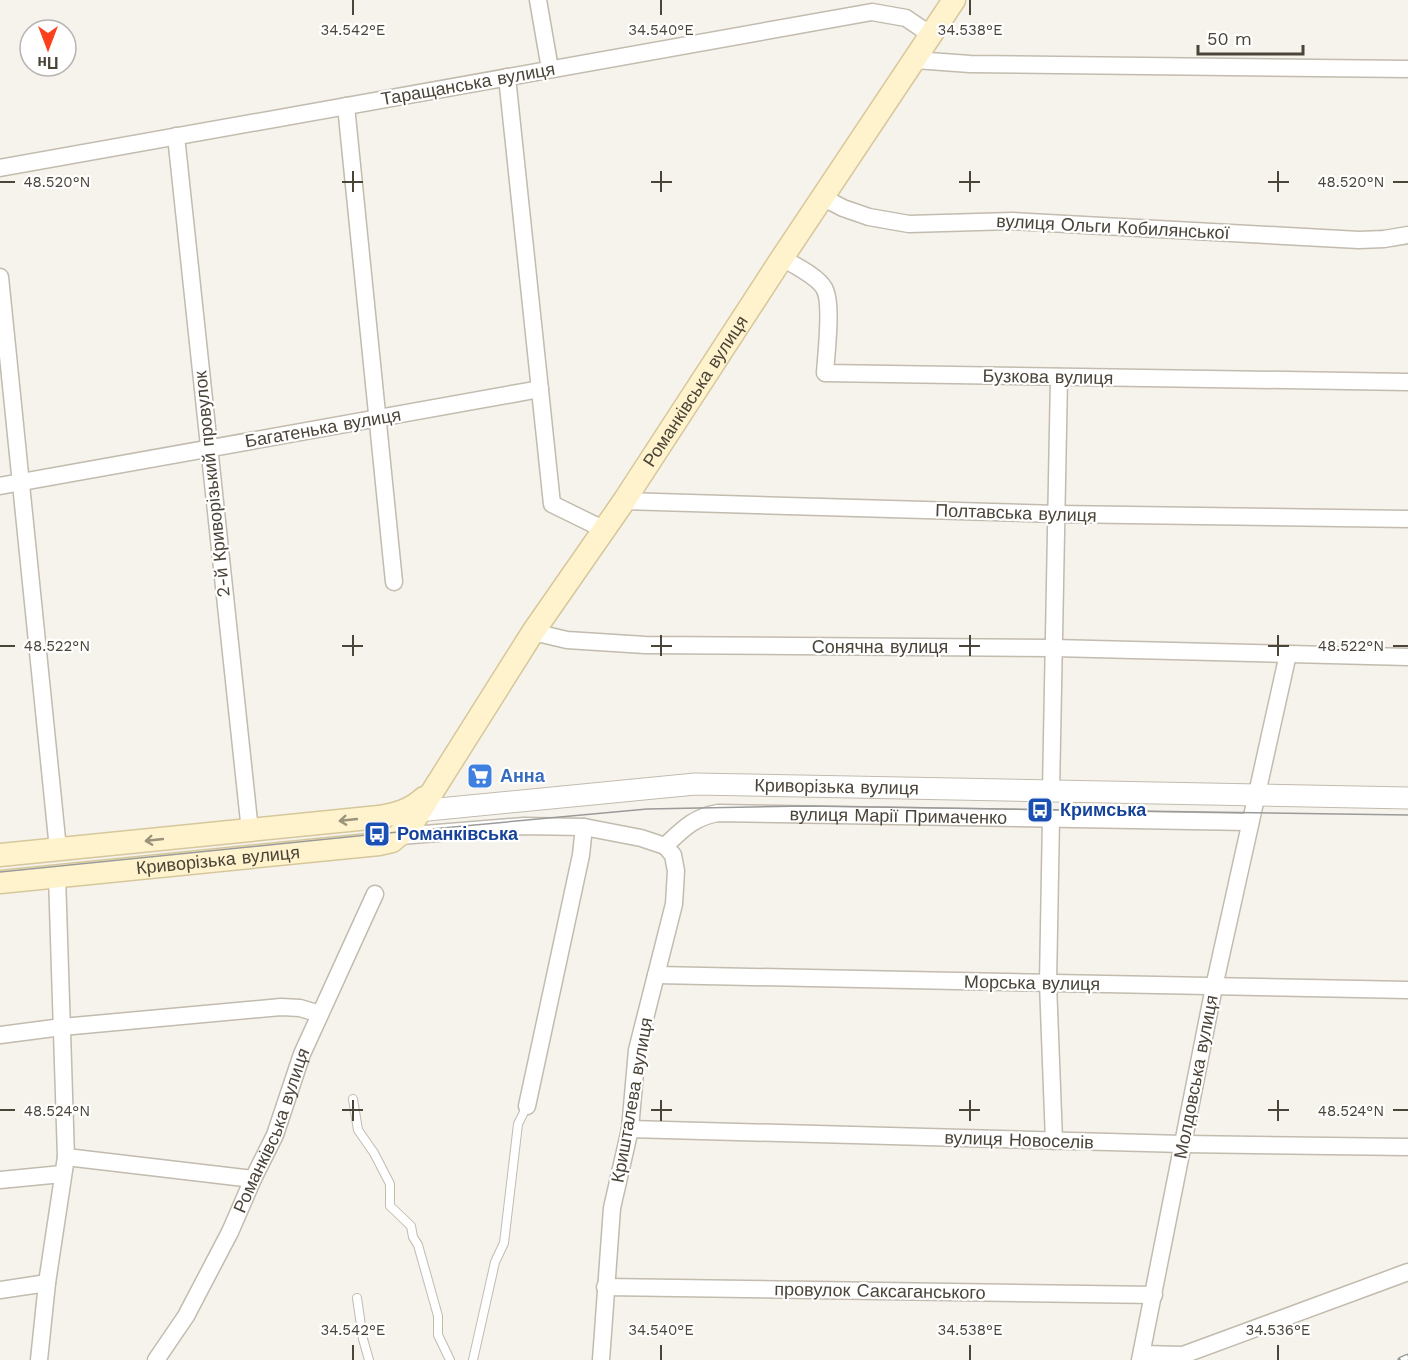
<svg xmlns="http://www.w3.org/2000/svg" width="1408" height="1360" viewBox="0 0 1408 1360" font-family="'Work Sans',sans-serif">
	<rect width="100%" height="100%" fill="#f6f3ec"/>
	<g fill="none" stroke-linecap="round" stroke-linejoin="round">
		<g stroke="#c2bbae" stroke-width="10">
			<path id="service" d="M353,1099L358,1130L374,1153L390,1184V1206L411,1226L413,1237L418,1245L438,1316V1335L450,1360
				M357,1298L363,1339L369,1360
				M473,1360L495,1262L504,1243L518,1124L527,1106"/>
		</g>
		<g stroke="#c2bbae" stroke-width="19">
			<g id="minor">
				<path d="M538,0L550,69"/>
				<path d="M915,60L970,64L1408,69"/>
				<path d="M507,77L552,504L603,529"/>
				<path d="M346,106L394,582"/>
				<path d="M176,136L250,831"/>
				<path d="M0,168L872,12L906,18L931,35"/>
				<path d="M822,197L843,208L869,217L909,224L1012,221L1359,240L1384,239L1408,235"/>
				<path d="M782,258C794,265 817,276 824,288C833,302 826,355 825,373L1408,382"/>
				<path d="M0,277L58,849"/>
				<path d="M0,486L540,389"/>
				<path d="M624,501L1057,514L1408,519"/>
				<path d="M533,632L567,640L645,645L1054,648L1408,657"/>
				<path d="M1051,791L1059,377"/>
				<path d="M1051,818L1048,983L1054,1141"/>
				<path d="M400,836L524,826L584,827L641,838L665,846"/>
				<path id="s1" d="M665,846C683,829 694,817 718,813L1250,822"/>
				<path d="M656,975L1408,990"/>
				<path d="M0,1035L62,1027L281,1007L300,1008L320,1014"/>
				<path d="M527,1106L581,855L584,827"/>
				<path d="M630,1129L1183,1144L1408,1147"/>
				<path d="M66,1157L253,1179"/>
				<path d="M0,1180L62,1174"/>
				<path d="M605,1287L1154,1295"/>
				<path d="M0,1290L47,1283"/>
				<path d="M1142,1354L1183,1355L1408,1272"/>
				<path d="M39,1360L47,1283L66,1157L57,876"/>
				<path id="s2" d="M156,1360L186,1316L230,1232L253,1179L275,1135L302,1054L375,894"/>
				<path d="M601,1360L612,1208L630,1129L637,1050L674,904L676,871L673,855L665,846"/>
				<path d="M1140,1360L1214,987L1288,654"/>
			</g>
		</g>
		<g stroke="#c2bbae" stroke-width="23">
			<g id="tertiary">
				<path id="s3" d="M408,812L695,784L1408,798"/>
			</g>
		</g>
		<g stroke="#d6c79b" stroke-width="25">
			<g id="secondary">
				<path d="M0,855L379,817C397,814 411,810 424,798"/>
				<path id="s4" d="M0,882L379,844L392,841L412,824L533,632L624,501L782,258L954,0"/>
			</g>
		</g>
		<use href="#service" stroke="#fff" stroke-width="8"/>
		<use href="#minor" stroke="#fff" stroke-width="16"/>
		<use href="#tertiary" stroke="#fff" stroke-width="21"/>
		<use href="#secondary" stroke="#fff3cd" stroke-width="22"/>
		<path stroke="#9a9a9a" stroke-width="1.5" d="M0,872L377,834L647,809L806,806L1408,815"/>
		<g stroke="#9a9a9a" stroke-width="7">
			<path id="rail" d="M1401,1360L1408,1357"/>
		</g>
		<use href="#rail" stroke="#fff" stroke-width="4.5" stroke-dasharray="14" stroke-linecap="butt"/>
	</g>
	<defs><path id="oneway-shaft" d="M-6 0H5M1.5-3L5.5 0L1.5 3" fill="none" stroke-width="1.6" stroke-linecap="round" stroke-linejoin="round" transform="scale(1.5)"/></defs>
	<g stroke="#9c937c">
		<use href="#oneway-shaft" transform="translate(348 820) rotate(174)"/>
		<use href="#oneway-shaft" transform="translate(154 840) rotate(174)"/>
	</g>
	<path fill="none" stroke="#4b4439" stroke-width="2" d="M353,0V15M661,0V15M970,0V15M353,171V192M661,171V192M970,171V192M1278,171V192M0,182H15M342,182H363M651,182H672M959,182H980M1268,182H1289M1393,182H1408M353,635V656M661,635V656M970,635V656M1278,635V656M0,646H15M342,646H363M651,646H672M959,646H980M1268,646H1289M1393,646H1408M353,1100V1121M661,1100V1121M970,1100V1121M1278,1100V1121M0,1110H15M342,1110H363M651,1110H672M959,1110H980M1268,1110H1289M1393,1110H1408M353,1345V1360M661,1345V1360M970,1345V1360M1278,1345V1360"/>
	<defs>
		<g id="supermarket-square" transform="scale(1.35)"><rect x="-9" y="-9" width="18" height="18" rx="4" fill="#3f7fe0" stroke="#fff"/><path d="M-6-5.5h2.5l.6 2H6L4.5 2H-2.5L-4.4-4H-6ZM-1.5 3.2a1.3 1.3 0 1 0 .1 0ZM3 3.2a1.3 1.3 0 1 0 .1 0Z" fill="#fff"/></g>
		<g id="bus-square" transform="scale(1.35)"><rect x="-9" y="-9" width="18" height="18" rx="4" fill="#1a4fb4" stroke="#fff"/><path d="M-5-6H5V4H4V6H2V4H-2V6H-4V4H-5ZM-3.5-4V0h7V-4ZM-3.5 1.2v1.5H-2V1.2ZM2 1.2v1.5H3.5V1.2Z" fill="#fff"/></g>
	</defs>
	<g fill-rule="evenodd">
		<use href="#supermarket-square" x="480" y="776"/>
		<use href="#bus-square" x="1040" y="810"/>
		<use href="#bus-square" x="377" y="834"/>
	</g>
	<g text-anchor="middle" stroke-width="4.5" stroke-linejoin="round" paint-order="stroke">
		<g font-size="18" fill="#4b4439" stroke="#fff">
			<text transform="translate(468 84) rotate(-10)" y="6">Таращанська вулиця</text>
			<text transform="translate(1113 227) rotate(3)" y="6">вулиця Ольги Кобилянської</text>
			<text transform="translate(1048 377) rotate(1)" y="6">Бузкова вулиця</text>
			<text dy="6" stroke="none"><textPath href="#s4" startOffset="938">Романківська вулиця</textPath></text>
			<text transform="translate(323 428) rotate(-10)" y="6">Багатенька вулиця</text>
			<text transform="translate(212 484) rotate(-96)" y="6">2-й Криворізький провулок</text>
			<text transform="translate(1016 513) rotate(2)" y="6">Полтавська вулиця</text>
			<text x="880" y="653">Сонячна вулиця</text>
			<text dy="6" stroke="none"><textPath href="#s3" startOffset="430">Криворізька вулиця</textPath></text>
			<text dy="6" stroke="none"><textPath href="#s1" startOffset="244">вулиця Марії Примаченко</textPath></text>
			<text dy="6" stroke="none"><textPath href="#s4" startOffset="219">Криворізька вулиця</textPath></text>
			<text transform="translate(1032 983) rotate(1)" y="6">Морська вулиця</text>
			<text transform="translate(1196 1077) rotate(-79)" y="6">Молдовська вулиця</text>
			<text transform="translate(632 1100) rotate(-80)" y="6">Кришталева вулиця</text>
			<text dy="6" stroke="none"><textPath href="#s2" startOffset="258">Романківська вулиця</textPath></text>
			<text transform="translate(1019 1140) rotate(2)" y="6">вулиця Новоселів</text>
			<text transform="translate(880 1291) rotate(1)" y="6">провулок Саксаганського</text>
		</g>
		<g font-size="18" font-weight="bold" fill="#366cbe" stroke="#fff" text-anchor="start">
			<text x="500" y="782">Анна</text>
		</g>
		<g font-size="18" font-weight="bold" fill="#164399" stroke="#fff" text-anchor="start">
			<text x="1060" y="816">Кримська</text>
			<text x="397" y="840">Романківська</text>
		</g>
	</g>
	<g font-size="15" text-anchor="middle" fill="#4b4439" stroke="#fff" stroke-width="4.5" stroke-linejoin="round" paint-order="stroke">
		<text x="353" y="35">34.542°E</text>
		<text x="661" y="35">34.540°E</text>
		<text x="970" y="35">34.538°E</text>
		<text x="1351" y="187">48.520°N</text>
		<text x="57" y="187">48.520°N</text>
		<text x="1351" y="651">48.522°N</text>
		<text x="57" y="651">48.522°N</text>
		<text x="1351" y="1116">48.524°N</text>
		<text x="57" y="1116">48.524°N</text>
		<text x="353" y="1335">34.542°E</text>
		<text x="661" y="1335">34.540°E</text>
		<text x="970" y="1335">34.538°E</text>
		<text x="1278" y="1335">34.536°E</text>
	</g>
	<g transform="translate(48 48) rotate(180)"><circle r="28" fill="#ffffff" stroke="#b7b4b0" stroke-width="1.5"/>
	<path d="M0-4.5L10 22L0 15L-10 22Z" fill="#fc3f1d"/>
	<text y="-9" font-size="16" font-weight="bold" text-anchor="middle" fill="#4b4439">Пн</text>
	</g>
	<path d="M1198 45v9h105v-9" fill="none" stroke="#4b4439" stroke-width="3"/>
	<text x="1207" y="45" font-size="18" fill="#4b4439" stroke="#ffffff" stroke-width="4.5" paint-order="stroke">50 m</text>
</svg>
